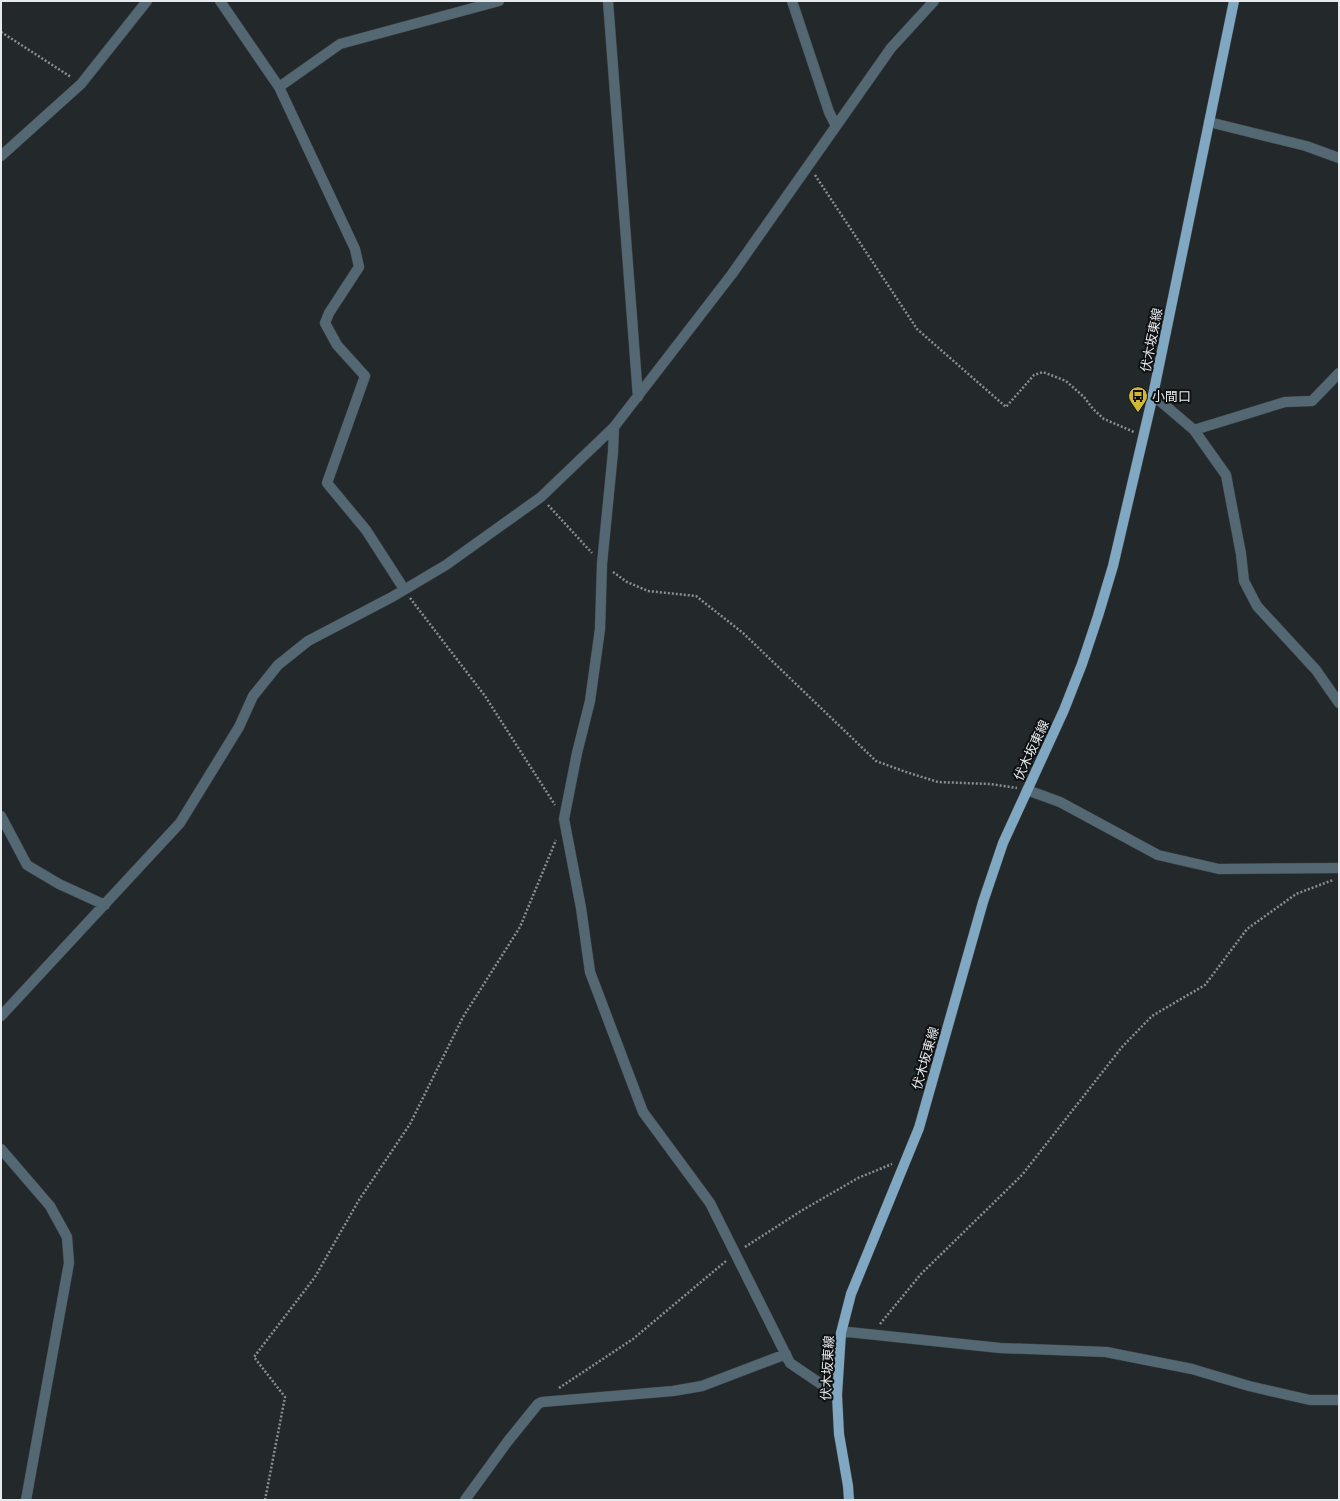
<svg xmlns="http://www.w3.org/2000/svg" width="1340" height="1501" viewBox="0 0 1340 1501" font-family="Helvetica,'Noto Sans JP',sans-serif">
	<rect width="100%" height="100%" fill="#23282b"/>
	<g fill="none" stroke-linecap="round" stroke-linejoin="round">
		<g stroke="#3e4346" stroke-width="11">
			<path id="minor" d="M220,1L279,87L355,249L359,267L329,313L325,323L337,345L365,376L327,483L366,530L404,589
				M608,1L638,397
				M792,1L829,112L836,126
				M279,87L340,44L499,1
				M1209,122L1306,146L1339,158
				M1,156L81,84L147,1
				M1153,395L1194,430L1226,475L1241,554L1244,581L1257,606L1316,670L1339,703
				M614,427L613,452L602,564L600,629L590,701L577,753L564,819L581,908L590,972L643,1112L710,1203L790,1363L837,1395
				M1194,430L1285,402L1312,401L1339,373
				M1027,790L1060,802L1158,855L1219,869L1339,868
				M1,816L27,865L59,884L105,905
				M1,1016L180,823L239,727L253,696L278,665L308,641L392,597L446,565L541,497L614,427L732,274L891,48L934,1
				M1,1149L50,1206L67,1237L69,1263L26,1500
				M841,1333L848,1332L1000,1348L1106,1352L1192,1369L1249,1386L1310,1400H1339
				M465,1500L508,1441L538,1404L542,1402L673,1391L702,1386L773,1359L786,1354"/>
		</g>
		<g stroke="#3e4346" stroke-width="11">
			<path id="major" d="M849,1500L848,1486L839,1434L837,1395L841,1333L851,1294L919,1128L983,902L1003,843L1064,710L1082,664L1098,616L1113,566L1153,395L1234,1"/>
		</g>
		<path stroke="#8a8e91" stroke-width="2.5" stroke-dasharray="2 2" stroke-linecap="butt" d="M1,32L71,77
			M815,175L917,329L1006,407L1034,375L1043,372L1066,381L1084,397L1093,409L1104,419L1134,432
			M548,505L592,553
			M613,572L627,582L648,591L696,596L743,633L876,761L906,772L938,782L990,784L1017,788
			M410,598L485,696L555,805
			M745,1247L801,1211L858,1178L892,1164
			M880,1324L921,1274L1022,1175L1122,1047L1152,1016L1205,985L1247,929L1296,894L1333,880
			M559,1388L633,1339L726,1261
			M265,1500L285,1397L254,1357L315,1277L359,1200L410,1124L463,1017L520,927L556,840"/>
		<use href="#minor" stroke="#546874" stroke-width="10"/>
		<use href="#major" stroke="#80a8c2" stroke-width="10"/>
	</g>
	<defs>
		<g id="bus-pin" transform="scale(1)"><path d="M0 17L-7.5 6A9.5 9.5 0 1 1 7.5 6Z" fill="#d1b736" stroke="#0e1012"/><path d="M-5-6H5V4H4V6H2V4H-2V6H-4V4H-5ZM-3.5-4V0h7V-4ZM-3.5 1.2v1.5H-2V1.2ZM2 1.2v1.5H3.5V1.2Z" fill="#111"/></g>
	</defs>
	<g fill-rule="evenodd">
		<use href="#bus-pin" x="1138" y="396"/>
	</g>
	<g text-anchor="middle" stroke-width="4" stroke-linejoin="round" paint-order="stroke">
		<g font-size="13" fill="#e7eaec" stroke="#0e1012">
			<text transform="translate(1151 340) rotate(-79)" y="5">伏木坂東線</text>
			<text transform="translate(1031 750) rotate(-65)" y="5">伏木坂東線</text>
			<text transform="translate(925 1058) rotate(-74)" y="5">伏木坂東線</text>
			<text transform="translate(827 1368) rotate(-87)" y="5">伏木坂東線</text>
		</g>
		<g font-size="13" fill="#e7eaec" stroke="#0e1012" text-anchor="start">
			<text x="1152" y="401">小間口</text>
		</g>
	</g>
	<rect width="1340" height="1501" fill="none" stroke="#e7eaec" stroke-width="4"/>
</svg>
